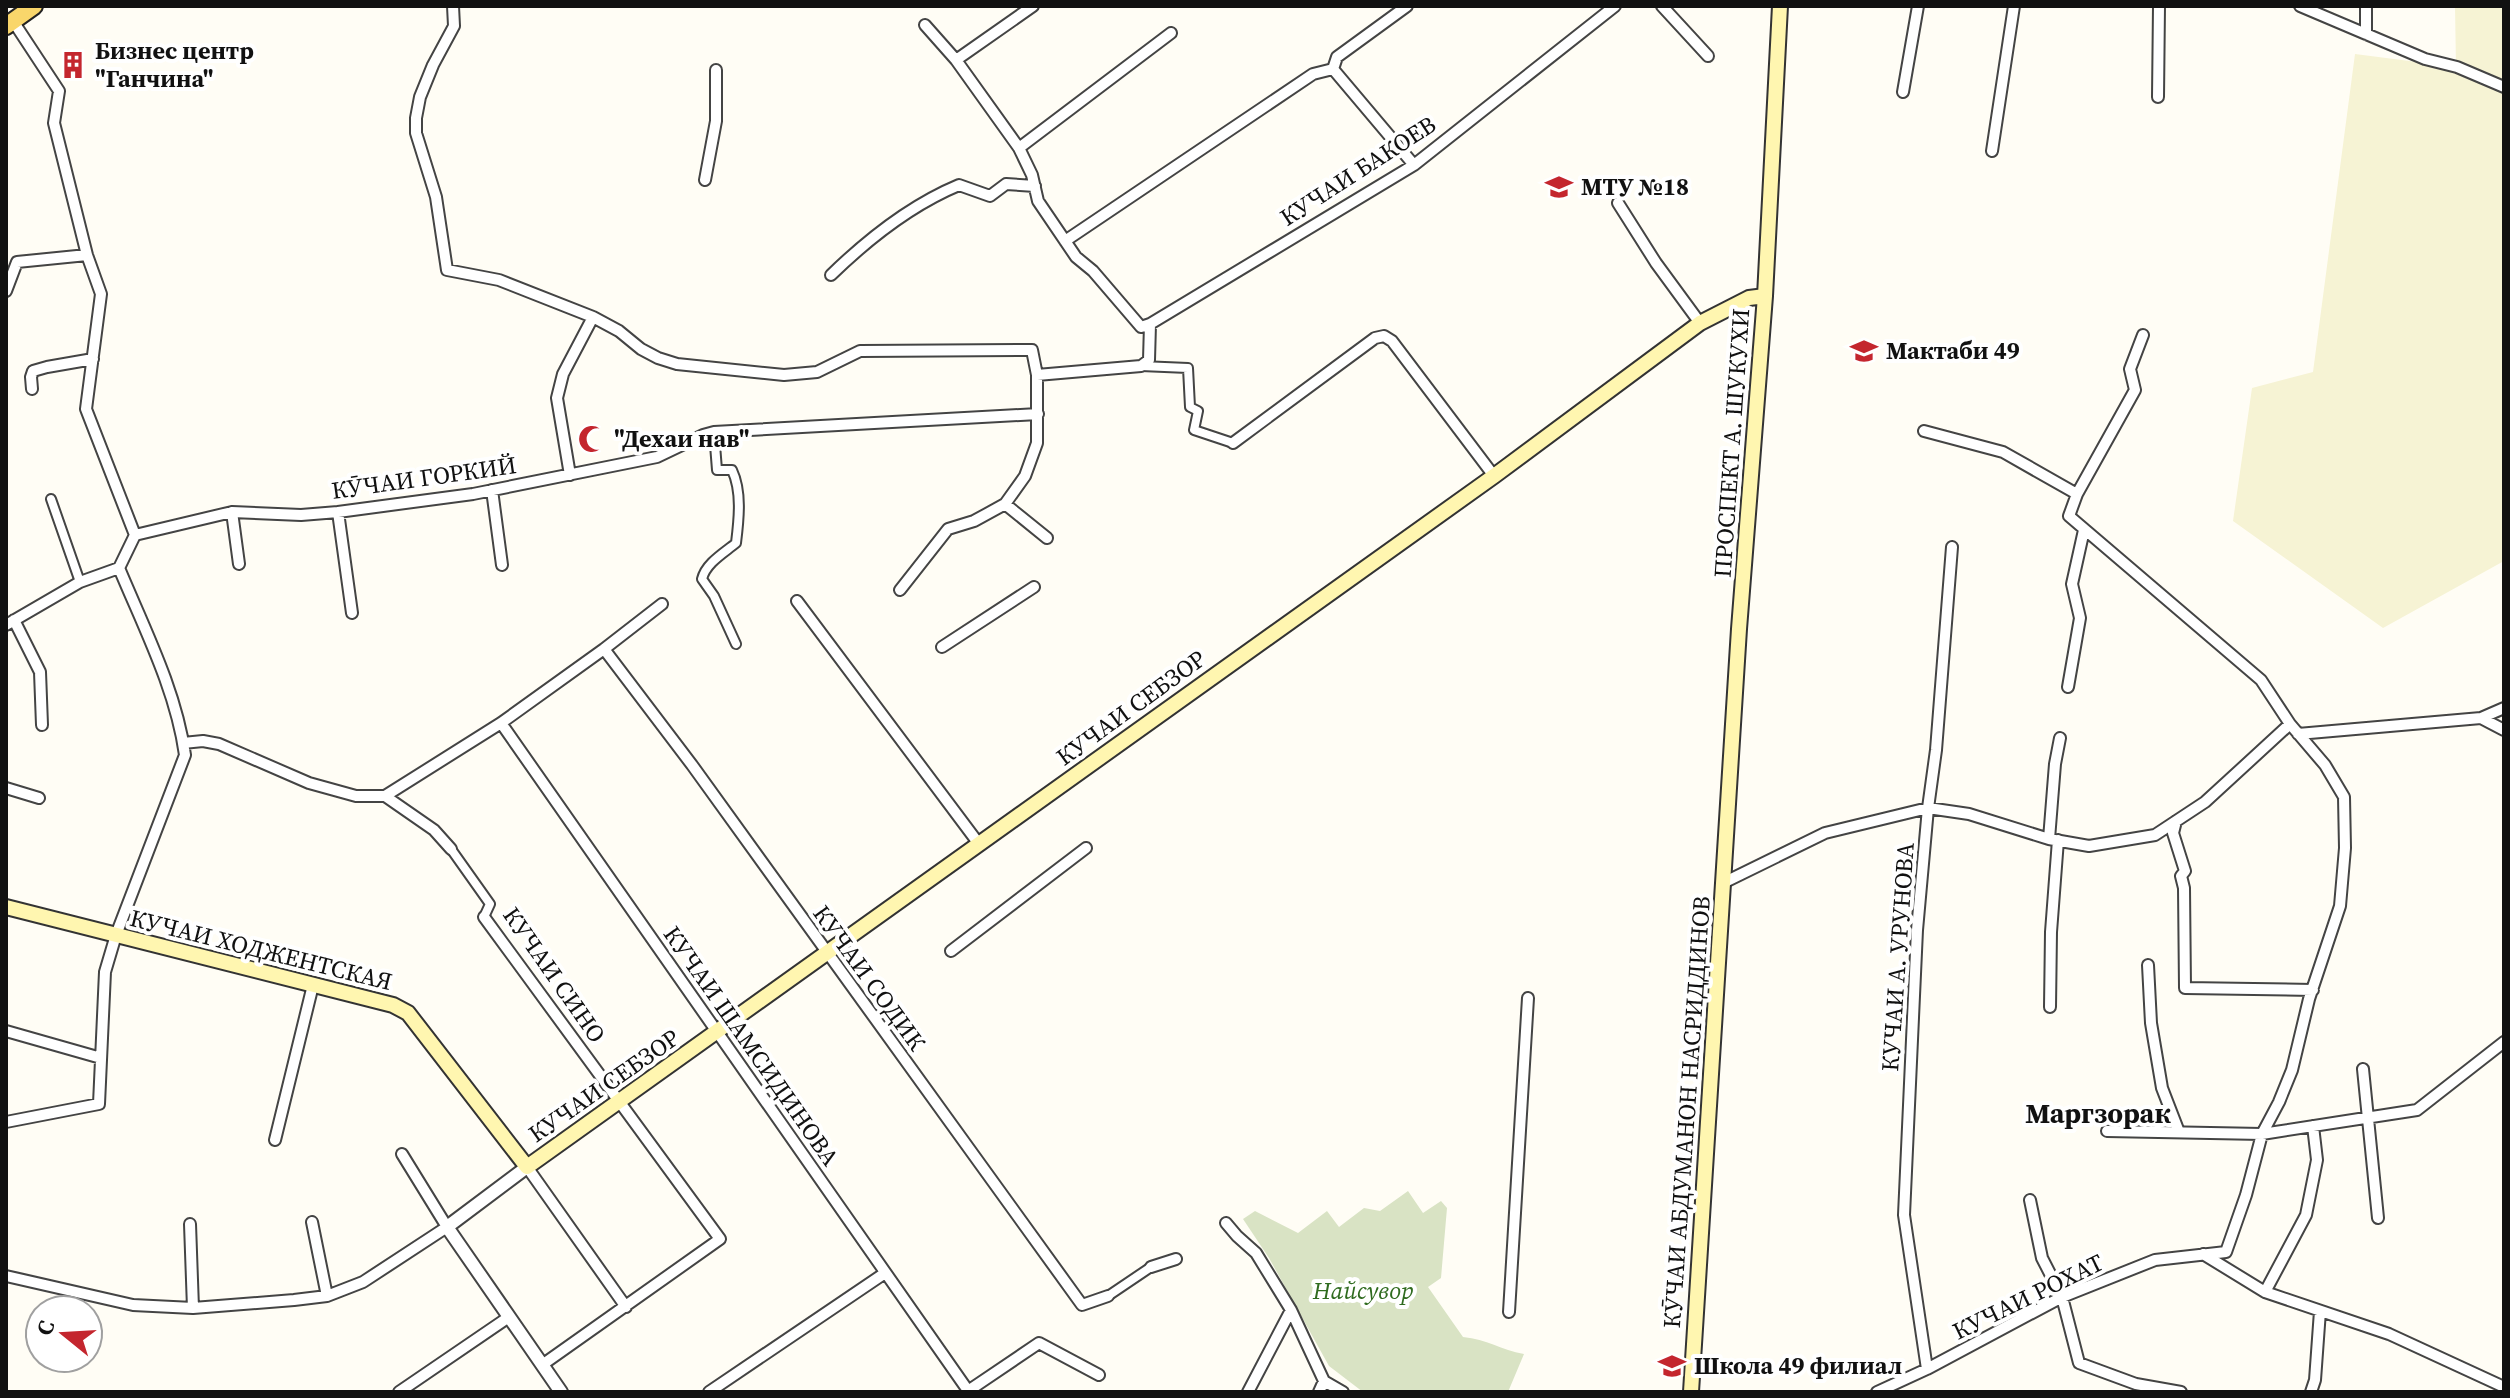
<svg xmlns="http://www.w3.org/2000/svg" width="2510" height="1398" viewBox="0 0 2510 1398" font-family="'Source Serif 4',serif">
	<rect width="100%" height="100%" fill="#fffdf5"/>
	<path fill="#f6f3d4" d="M2455,6H2504V561L2383,628L2233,521L2252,388L2313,372L2355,54L2456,67Z"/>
	<path fill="#d9e3c4" d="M1408,1191L1423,1213L1441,1201L1447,1208L1441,1278L1428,1287L1463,1337C1487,1339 1501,1350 1524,1354L1508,1392H1363L1329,1366L1269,1258L1243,1219L1255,1211L1298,1233L1327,1211L1339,1227L1364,1208L1380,1211Z"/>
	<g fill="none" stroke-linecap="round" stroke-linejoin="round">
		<g stroke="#444" stroke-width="12">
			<path id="pedestrian" d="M1141,366L1188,368L1190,407L1198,411L1194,430L1233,443
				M714,432L717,470H732C742,491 739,519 736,543C724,553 706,563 702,579L714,596L736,644
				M51,499L80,582
				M451,849L490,904L484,917
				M1108,1296L1151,1267"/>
		</g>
		<g stroke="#444" stroke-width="14">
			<path id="minor" d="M453,6L454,26L433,65L420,97L416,118V133L436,197L447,270L499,280L593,317L619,331L641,349L658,358L677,364L784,375L817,372L860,351L1032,350L1037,375
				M1662,6L1708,56
				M2300,6L2425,59L2457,67L2504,87
				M925,25L956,60L1019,148L1032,175L1038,201L1076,257L1093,271L1141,327L1150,324L1414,165L1615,6
				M2366,34V6
				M956,60L1033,6
				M1333,69L1414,165
				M1903,92L1918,6
				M2158,97L2159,6
				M1019,148L1171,33
				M1992,151L2014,6
				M705,180L716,121V70
				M1618,203L1656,263L1700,323
				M1065,241L1313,74L1333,69L1337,57L1407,6
				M831,275C868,239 911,205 959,185L990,196L1006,184L1035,186
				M6,291L17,262L87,255
				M32,389L31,377L33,371L47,367L93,359
				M1924,431L2003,452L2077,494
				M1233,443L1375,338L1384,336L1392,341L1494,476
				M570,475L557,398L563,374L593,317
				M492,490L502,565
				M1005,504L1047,538
				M232,512L239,564
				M338,512L352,613
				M135,535L232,512L301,515L338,512L473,494L657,457L703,435L714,432L1038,414
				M900,590L948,529L974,521L1005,504L1025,476L1037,443V375L1141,366L1149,360L1150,324
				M797,601L979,844
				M662,604L604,649L692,765L1082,1305L1108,1296
				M14,620L40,672L42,725
				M6,625L80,582L119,568
				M942,647L1034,587
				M2068,687L2080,618L2072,584L2084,530
				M2481,718L2504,708
				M501,723L969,1392
				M2298,734L2481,718L2504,730
				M183,743L203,741L219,744L309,783L356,796H385L501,723L604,649
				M6,788L39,798
				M385,796L434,830L451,849
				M2176,821L2173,833L2185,871L2181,876L2184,888L2185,988L2313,990
				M2049,839L2055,764L2060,738
				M1723,883L1825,833L1928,808L1969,814L2049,839L2089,846L2155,835L2205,802L2290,724
				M484,917L720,1239L542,1365
				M951,951L1086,848
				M2148,965L2151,1023L2162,1088L2179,1132
				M2050,1007L2051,932L2058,840
				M6,1031L101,1058
				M2363,1069L2378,1218
				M6,1122L99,1104L105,972L116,935L185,755C176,690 144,628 119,568L135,535L86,409L101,294L87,255L54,123L59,91L13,21
				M2107,1131L2262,1134L2417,1110L2504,1042
				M275,1140L313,985
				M527,1167L626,1307
				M2030,1200L2042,1258L2062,1297L2079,1363L2136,1384L2181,1392
				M312,1222L327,1296
				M1226,1223L1237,1236L1256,1253L1291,1310L1324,1381L1343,1392
				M190,1224L193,1308
				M2203,1254L2265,1292L2389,1334L2504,1387
				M1151,1267L1176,1259
				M6,1276L133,1305L193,1308L294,1300L327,1296L363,1282L447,1227L402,1154
				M2265,1292L2306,1215L2317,1160L2313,1126
				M1509,1312L1528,998
				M1927,1369L1904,1215L1917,930L1928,808L1936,750L1952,547
				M968,1391L1039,1343L1099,1375
				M399,1392L509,1317
				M709,1392L885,1273
				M1248,1392L1291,1310
				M1319,1392L1324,1381
				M1877,1392L1927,1369L2062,1297L2155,1260L2226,1252L2246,1195L2262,1134L2279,1102L2292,1070L2309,999L2340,906L2345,848L2344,797L2325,765L2290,724L2261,680L2069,516L2077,494L2135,390L2130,369L2143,335
				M2311,1392L2315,1380L2320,1311"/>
		</g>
		<g stroke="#444" stroke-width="16">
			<path id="tertiary" d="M527,1167L447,1227L561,1392"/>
		</g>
		<g stroke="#333" stroke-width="18">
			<path id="secondary" d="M6,907L393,1005L408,1013L527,1167L1494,476L1700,323L1749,298L1765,296
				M1691,1392L1739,629L1765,296L1780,6"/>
		</g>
		<g stroke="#222" stroke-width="20">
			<path id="primary" d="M6,26L34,6"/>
		</g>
		<use href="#pedestrian" stroke="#fff" stroke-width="8"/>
		<use href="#minor" stroke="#fff" stroke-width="10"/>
		<use href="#tertiary" stroke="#fff" stroke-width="12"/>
		<use href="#secondary" stroke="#fff6b0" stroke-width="14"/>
		<use href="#primary" stroke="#f9d66b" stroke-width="16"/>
	</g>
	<defs>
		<g id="building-bare" transform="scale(2.16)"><path d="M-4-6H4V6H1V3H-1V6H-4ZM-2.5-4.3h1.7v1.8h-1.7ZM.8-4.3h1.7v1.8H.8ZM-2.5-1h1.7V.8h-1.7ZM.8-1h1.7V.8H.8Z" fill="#c4262e" stroke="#fff" stroke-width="2.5" paint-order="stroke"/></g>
		<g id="school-bare" transform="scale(2.16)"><path d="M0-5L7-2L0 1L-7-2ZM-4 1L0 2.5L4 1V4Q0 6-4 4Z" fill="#c4262e" stroke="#fff" stroke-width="2.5" paint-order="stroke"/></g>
		<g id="mosque-bare" transform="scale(2.16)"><path d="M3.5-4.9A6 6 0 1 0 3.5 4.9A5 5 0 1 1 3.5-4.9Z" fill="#c4262e" stroke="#fff" stroke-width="2.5" paint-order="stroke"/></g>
	</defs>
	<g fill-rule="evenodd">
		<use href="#building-bare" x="73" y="65"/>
		<use href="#school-bare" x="1559" y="187"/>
		<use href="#school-bare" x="1864" y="351"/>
		<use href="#mosque-bare" x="592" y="439"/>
		<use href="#school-bare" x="1672" y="1366"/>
	</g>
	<g text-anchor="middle" stroke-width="8" stroke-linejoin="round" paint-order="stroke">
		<g font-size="24" font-weight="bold" fill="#111" stroke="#fff" text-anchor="start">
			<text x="95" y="59">Бизнес центр<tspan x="95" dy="28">"Ганчина"</tspan></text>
			<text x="1581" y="195">МТУ №18</text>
			<text x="1886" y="359">Мактаби 49</text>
			<text x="614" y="447">"Дехаи нав"</text>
			<text x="1694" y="1374">Школа 49 филиал</text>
		</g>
		<g font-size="24" fill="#111" stroke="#fff">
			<text transform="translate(1358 171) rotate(-33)" y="8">КУЧАИ БАКОЕВ</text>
			<text transform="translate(1732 443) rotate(-86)" y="8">ПРОСПЕКТ А. ШУКУХИ</text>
			<text transform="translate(424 478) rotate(-8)" y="8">КӮЧАИ ГОРКИЙ</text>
			<text transform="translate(1131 708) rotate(-36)" y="8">КУЧАИ СЕБЗОР</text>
			<text transform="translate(261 950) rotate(14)" y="8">КУЧАИ ХОДЖЕНТСКАЯ</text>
			<text transform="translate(1898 957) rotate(-86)" y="8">КУЧАИ А. УРУНОВА</text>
			<text transform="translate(554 975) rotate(55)" y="8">КУЧАИ СИНО</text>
			<text transform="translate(869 978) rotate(54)" y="8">КУЧАИ СОДИК</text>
			<text transform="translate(751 1046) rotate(55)" y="8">КУЧАИ ШАМСИДИНОВА</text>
			<text transform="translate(604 1086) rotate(-35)" y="8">КУЧАИ СЕБЗОР</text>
			<text transform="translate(1687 1112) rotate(-86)" y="8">КӮЧАИ АБДУМАНОН НАСРИДДИНОВ</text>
			<text transform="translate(2028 1297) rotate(-26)" y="8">КУЧАИ РОХАТ</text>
		</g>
		<g font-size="24" font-style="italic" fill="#2f6b1f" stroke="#fff">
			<text x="1363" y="1299">Найсувор</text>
		</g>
		<g font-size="28" font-weight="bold" fill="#111" stroke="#fff">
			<text x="2098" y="1123">Маргзорак</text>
		</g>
	</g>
	<rect width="2510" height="1398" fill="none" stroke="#111111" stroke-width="16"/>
	<g transform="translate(64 1334) rotate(288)"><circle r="38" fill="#ffffff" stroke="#a0a0a0" stroke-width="2"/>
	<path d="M0-6L14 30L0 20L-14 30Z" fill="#c4262e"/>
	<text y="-12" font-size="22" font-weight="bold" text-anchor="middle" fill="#111111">С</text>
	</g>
</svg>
